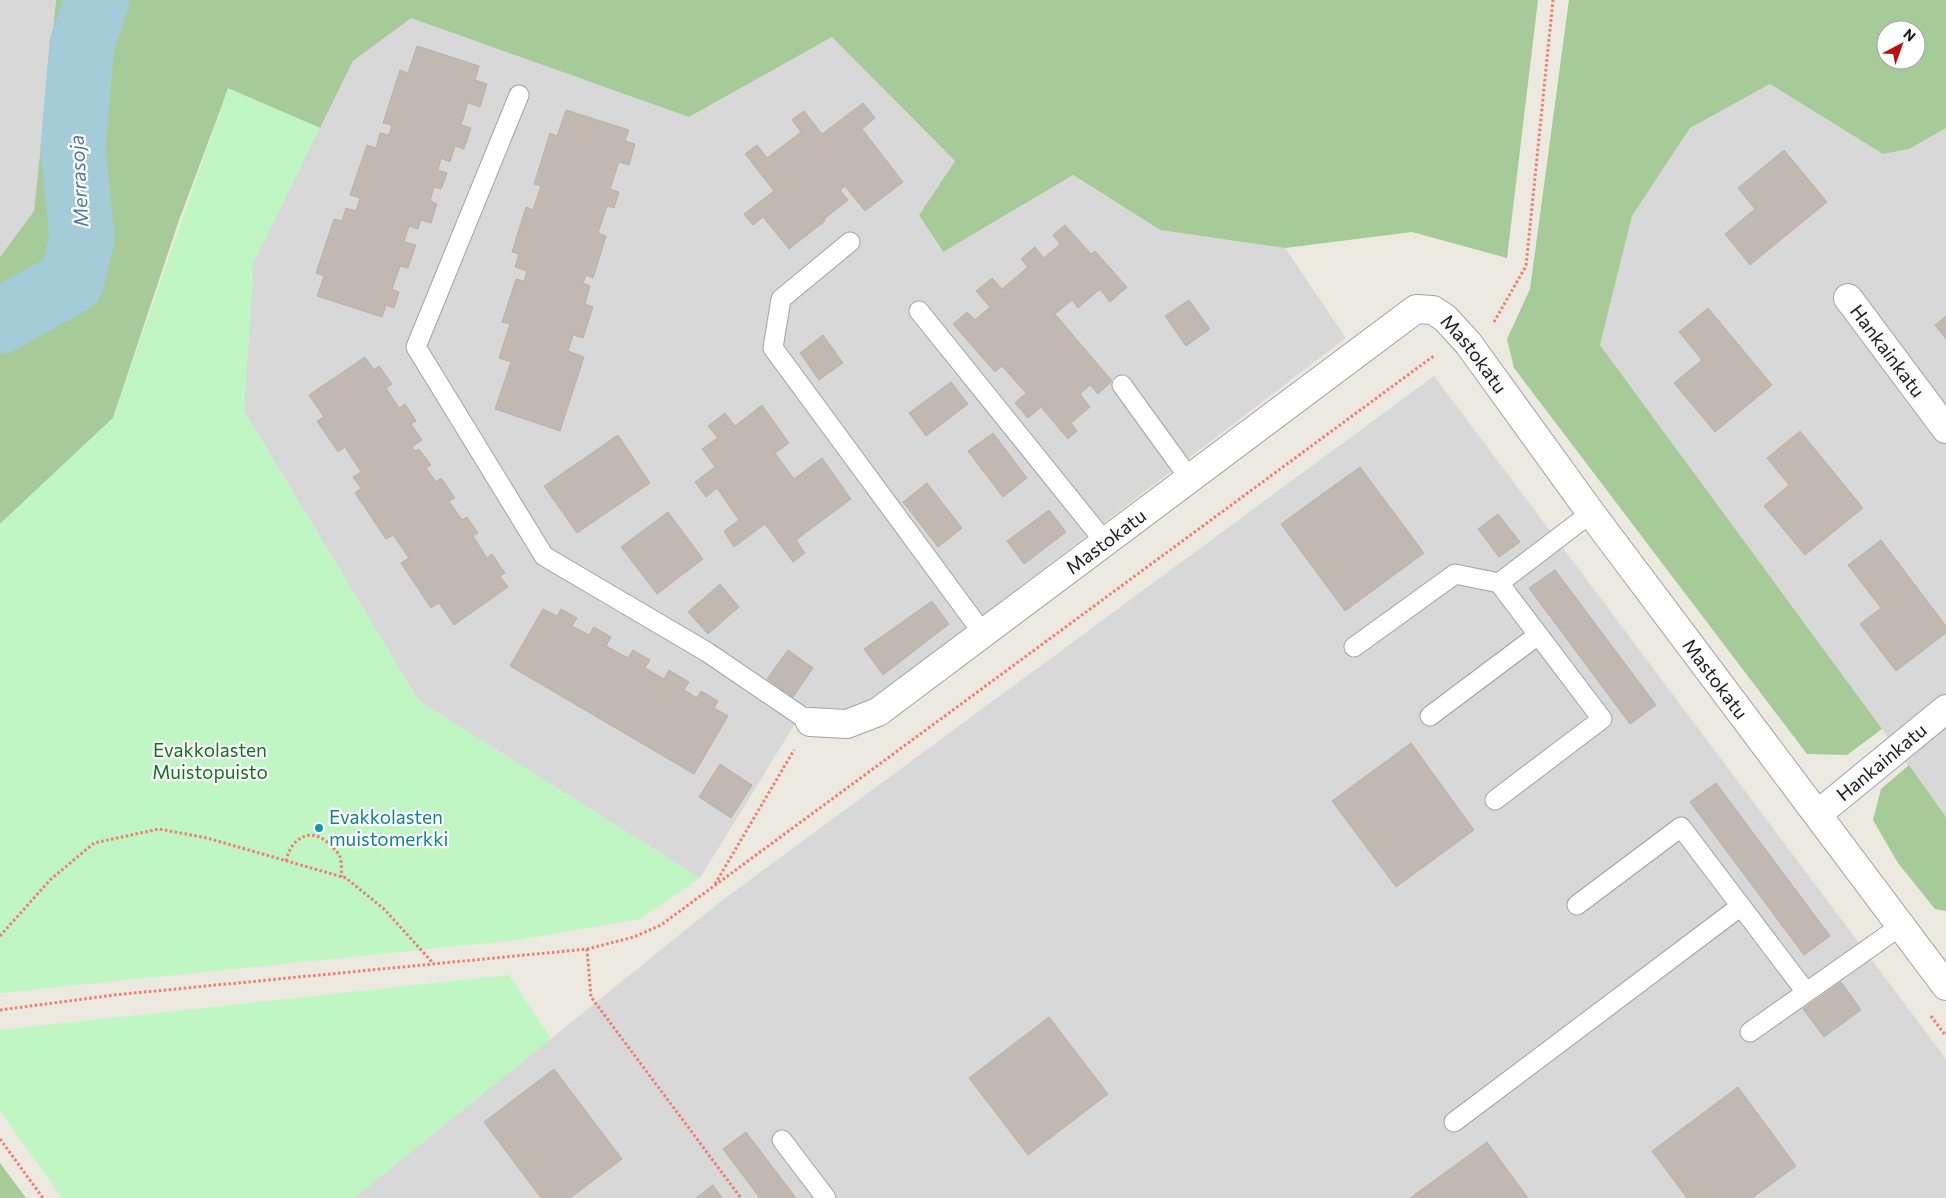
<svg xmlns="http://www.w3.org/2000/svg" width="1946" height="1198" viewBox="0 0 1946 1198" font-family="Commissioner,sans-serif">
	<rect width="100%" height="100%" fill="#ece9e1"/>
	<path fill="#d9d8d8" d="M0,0H56L34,211L0,257Z
		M411,17L689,117L832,37L955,161L919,215L942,252L1072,175L1160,230L1285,248L1346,338L869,702L840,711L806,706L700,878L419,701L244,411L253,262L353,61Z
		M1770,84L1883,154L1909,149L1946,128V817L1600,345L1632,216L1690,128Z
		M1434,376L1946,1059V1198H354L720,902Z"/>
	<path fill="#a6ca98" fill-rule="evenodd" d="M56,0H1538L1507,258L1412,232L1285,248L1160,230L1073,175L943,252L919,215L955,161L832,37L689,117L411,18L353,61L320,128L228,89L178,223L113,418L0,524V257L34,211Z
		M1569,0H1946V128L1909,149L1883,154L1770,84L1690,128L1632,216L1600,345L1882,729L1847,755L1807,754L1514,368L1507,339L1530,289ZM1886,30H1916V60H1886Z
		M1909,765L1946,817V911L1935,909L1898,863L1873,820L1881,789Z
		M0,1163L26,1198H0Z"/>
	<path fill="#bff6c4" d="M228,88L320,128L254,262L244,411L419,701L700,878L640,919L517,940L0,993V524L113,418Z
		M509,975L551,1039L354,1198H62L0,1111V1030Z"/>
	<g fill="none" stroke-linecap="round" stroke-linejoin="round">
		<path stroke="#a3ccd8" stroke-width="65" d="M0,321L72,281L82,238L73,147L82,44L97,0"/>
	</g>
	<path fill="#c1b8b1" stroke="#bdb0a5" d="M417,46L479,66L475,80L487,84L480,107L468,103L461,125L471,128L464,149L455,146L450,162L441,158L438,170L447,173L441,189L434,187L430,201L437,204L431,223L421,220L418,229L409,226L404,242L416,245L408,268L400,266L392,289L399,292L394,308L386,305L382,317L317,296L324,276L316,273L334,219L342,221L346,208L356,211L360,198L350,195L367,145L376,148L380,133L389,135L392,125L383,123L400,70L408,73Z
		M863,103L875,118L862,129L903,182L865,211L845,186L840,190L848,200L824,219L825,221L789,249L763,217L753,225L744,214L774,191L745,154L757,145L767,158L801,132L792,120L804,111L822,134Z
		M566,110L629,130L625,141L635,144L629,165L619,162L610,189L619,192L614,208L607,206L598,233L606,236L593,278L586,275L583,283L590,286L585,304L593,307L583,338L573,335L568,351L584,357L560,431L495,409L511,362L499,358L510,324L502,322L516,279L524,281L527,271L515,267L519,254L512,252L526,207L533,210L541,186L534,184L550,133L557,136Z
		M1784,150L1827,202L1750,265L1725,234L1755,209L1738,188Z
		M1065,225L1091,254L1095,251L1127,287L1110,302L1100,289L1078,308L1072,300L1055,314L1112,381L1098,394L1090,385L1080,394L1090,407L1071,423L1077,431L1068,439L1041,407L1028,418L1015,403L1026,393L1002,366L995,372L953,324L967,312L975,320L990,307L976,291L992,278L1002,289L1028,267L1021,259L1035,247L1044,258L1060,244L1053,235Z
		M1189,300L1210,329L1186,346L1165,316Z
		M1708,308L1772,385L1715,432L1674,383L1702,360L1679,332Z
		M1946,316V339L1935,325Z
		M823,335L843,363L819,380L800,353Z
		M365,357L374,370L379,366L392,384L386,388L399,408L405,404L416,421L411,424L422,440L412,447L415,451L419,449L431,465L426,468L436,482L441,478L455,498L449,501L462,520L467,517L478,533L473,536L487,558L492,554L505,573L500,576L508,587L454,625L439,603L431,608L401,563L409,558L393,535L386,539L355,493L361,488L353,477L361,472L345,447L338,452L317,421L324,417L309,395Z
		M951,382L968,404L926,436L909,413Z
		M762,405L789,443L775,453L794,479L822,458L851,499L796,540L805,553L793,562L765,524L734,547L724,531L739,520L717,488L706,497L695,482L715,467L702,449L718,438L708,426L725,413L735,426Z
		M1800,431L1863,508L1805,555L1764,506L1789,485L1767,458Z
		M993,433L1027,478L1003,497L968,451Z
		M618,435L650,483L577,533L544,486Z
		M1360,467L1424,553L1345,611L1281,524Z
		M927,483L962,528L938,547L903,502Z
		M1049,510L1066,532L1024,564L1007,541Z
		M668,512L703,559L657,594L621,547Z
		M1498,514L1520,542L1499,557L1478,529Z
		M1881,540L1946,626V633L1896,671L1860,624L1881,608L1848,565Z
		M1555,570L1656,705L1630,724L1529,588Z
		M720,584L739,607L708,634L688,612Z
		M932,601L949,624L883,675L864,649Z
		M543,609L557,616L561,609L577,618L572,626L589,635L594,627L611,637L606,646L628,658L633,650L650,660L645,668L664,679L669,670L689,682L684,690L697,698L701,691L718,701L714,708L728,716L694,774L510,666Z
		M788,650L813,668L793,697L767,679Z
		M1411,743L1474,830L1396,887L1332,801Z
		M720,764L752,785L731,818L699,797Z
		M1716,783L1830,936L1804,955L1690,802Z
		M1841,982L1861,1010L1824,1037L1803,1009Z
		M1049,1017L1108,1094L1028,1155L969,1078Z
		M554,1069L622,1159L570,1198H541L484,1122Z
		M1738,1087L1796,1166L1752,1198H1687L1652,1151Z
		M746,1132L796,1198H760L723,1149Z
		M1487,1142L1528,1198H1410Z
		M713,1185L722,1198H696Z"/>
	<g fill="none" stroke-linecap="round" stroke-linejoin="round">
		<g stroke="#a2a2a2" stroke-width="21">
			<path id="lane" d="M519,95L416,347L544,556L707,652L810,722
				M850,242L781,299L773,348L982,632
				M919,311L1105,542
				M1122,385L1190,479
				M1354,647L1455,574L1499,583L1591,513
				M1430,716L1538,635
				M1495,800L1602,719L1499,583
				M1577,905L1681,827L1806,992
				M1750,1032L1902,925
				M1454,1122L1741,906
				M782,1140L826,1198"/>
		</g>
		<g stroke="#a2a2a2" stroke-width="30">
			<g id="street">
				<path id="s1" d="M1848,298L1946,429"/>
				<path id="s2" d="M810,722L847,724L878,712L1416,309L1433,310L1445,318L1468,343L1591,513L1946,986"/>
				<path id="s3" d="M1818,814L1946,709"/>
			</g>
		</g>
		<path stroke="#f27c6d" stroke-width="3" stroke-dasharray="2.5 2.5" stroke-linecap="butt" d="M1494,322L1526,266L1553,0
			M286,861C292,835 314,825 333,848C336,850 339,854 340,857C342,862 341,871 342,877
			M715,884L794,750
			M0,936L50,880L94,843L159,829L207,838L346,878L384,909L433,963
			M587,949L591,997L741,1198
			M0,1010L114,995L587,949L634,937L661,925L1435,355
			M1931,1016L1946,1036
			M0,1139L43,1198"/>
		<use href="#lane" stroke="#fff" stroke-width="19"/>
		<use href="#street" stroke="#fff" stroke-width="28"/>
	</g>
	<circle fill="#0f9aa8" stroke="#fff" stroke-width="2" cx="319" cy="828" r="5"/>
	<g text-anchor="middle" stroke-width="4.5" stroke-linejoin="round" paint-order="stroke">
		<g font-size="19" fill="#1b1b1b" stroke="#fff">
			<text dy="7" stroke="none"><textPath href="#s1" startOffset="66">Hankainkatu</textPath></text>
			<text dy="7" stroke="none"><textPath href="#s2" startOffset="820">Mastokatu</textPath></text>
			<text dy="7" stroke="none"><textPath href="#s2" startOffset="355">Mastokatu</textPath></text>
			<text dy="7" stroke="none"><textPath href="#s2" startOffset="1225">Mastokatu</textPath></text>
			<text dy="7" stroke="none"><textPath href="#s3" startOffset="82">Hankainkatu</textPath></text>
		</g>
		<g font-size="19" fill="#10721a" stroke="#fff">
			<text x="210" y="757">Evakkolasten<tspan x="210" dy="22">Muistopuisto</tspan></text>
		</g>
		<g font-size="19" fill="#0d838f" stroke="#fff" text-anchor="start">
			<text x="329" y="824">Evakkolasten<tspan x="329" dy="22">muistomerkki</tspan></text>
		</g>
		<g font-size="20" font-style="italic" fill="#4e78a5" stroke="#fff">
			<text transform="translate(79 181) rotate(-93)" y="7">Merrasoja</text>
		</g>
	</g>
	<g transform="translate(1901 45) rotate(41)"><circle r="24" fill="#ffffff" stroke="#a4a4a4"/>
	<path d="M0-4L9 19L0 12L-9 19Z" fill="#bd0d0a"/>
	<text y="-8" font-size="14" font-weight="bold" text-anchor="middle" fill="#1b1b1b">N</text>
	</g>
</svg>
